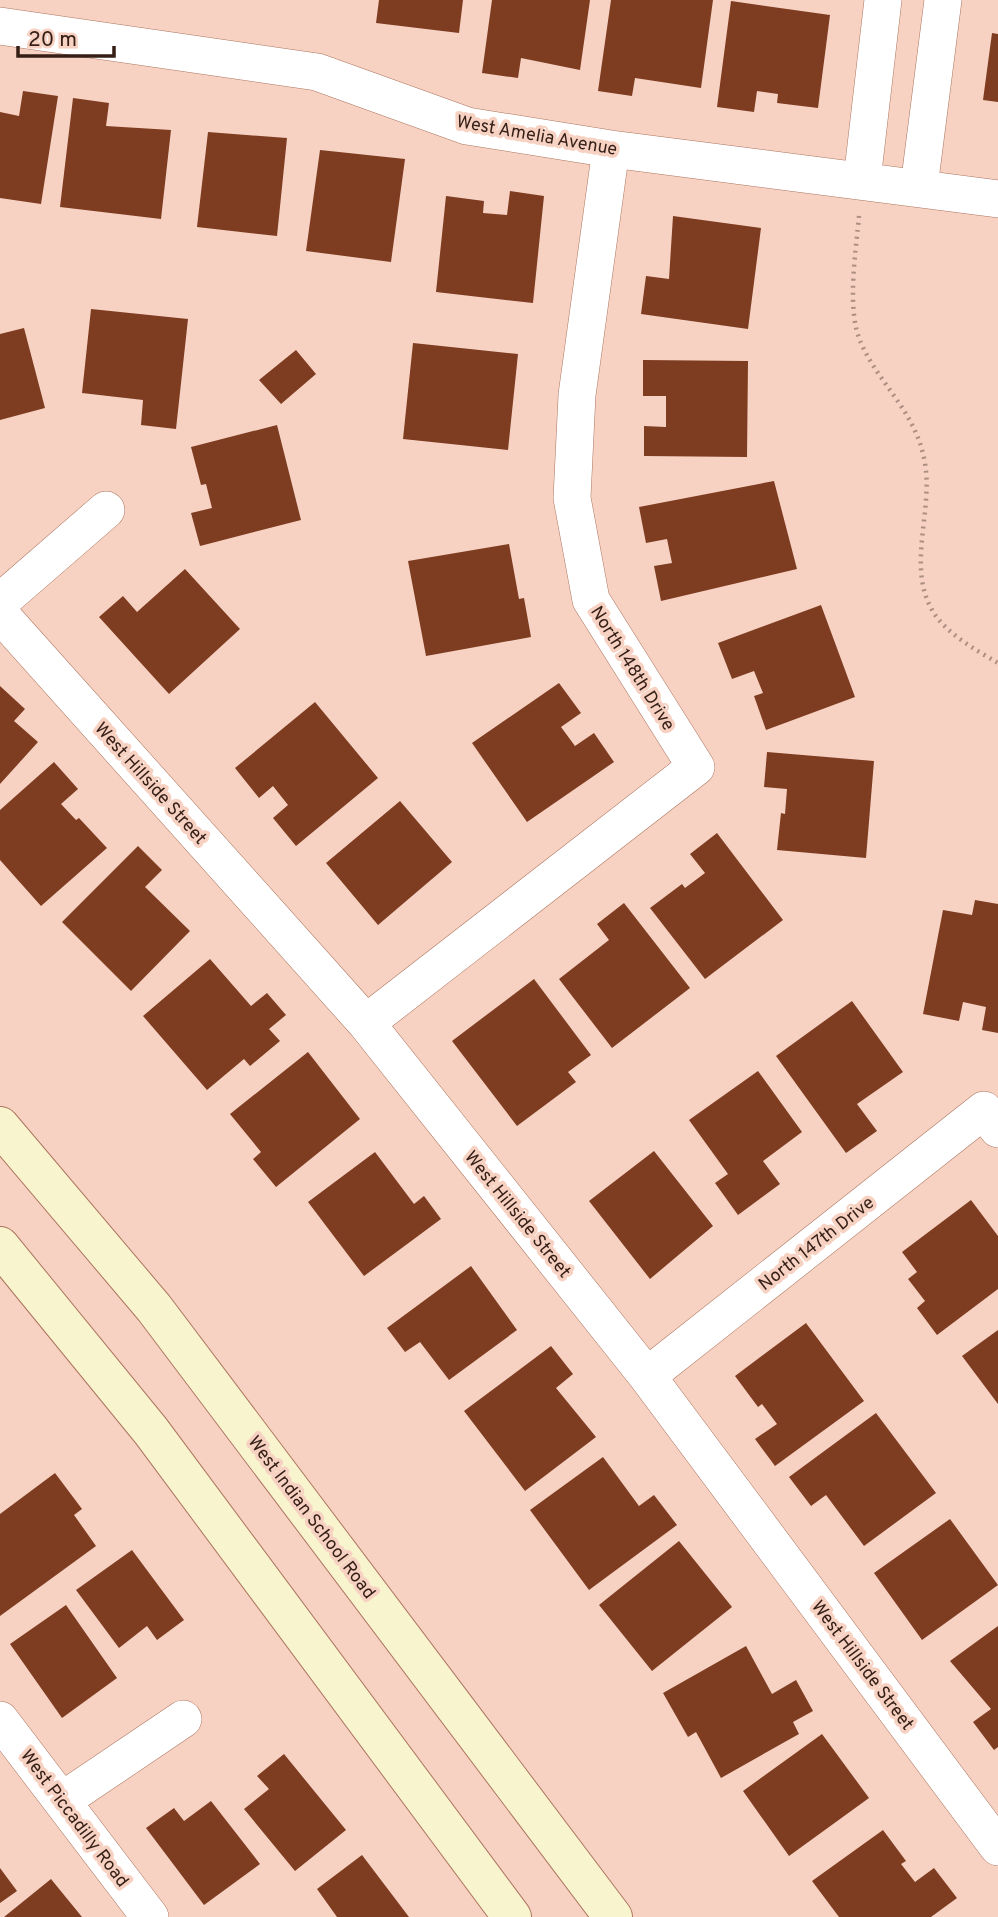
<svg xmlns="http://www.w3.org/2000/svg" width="998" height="1917" viewBox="0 0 998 1917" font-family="Overpass,sans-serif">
	<rect width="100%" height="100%" fill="#f7d2c3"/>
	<path fill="#7e3c21" d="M379,0H463L459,33L376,23Z
		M492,0H590L580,70L521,58L518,78L482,73Z
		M611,0H713L701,88L635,78L632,96L598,91Z
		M731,1L830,15L818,108L777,103L778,94L757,91L754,112L717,107Z
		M992,33L998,34V102L983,100Z
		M23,91L58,96L41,204L0,198V112L19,116Z
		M73,98L109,103L106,126L171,130L161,219L60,207Z
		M208,132L287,138L277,236L197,227Z
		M320,150L405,159L391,262L306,251Z
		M510,191L544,196L533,303L436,292L446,196L484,201L483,213L507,215Z
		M673,216L761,228L748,329L641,314L646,276L669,279Z
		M91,309L188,319L176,429L141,425L143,400L82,393Z
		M24,328L45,408L0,420V334Z
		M413,343L518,354L508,450L403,439Z
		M296,350L316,374L281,404L259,380Z
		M643,360L748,361L747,457L644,456V426L666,427V396H643Z
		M277,425L301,520L200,546L191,513L212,508L206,484L201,485L191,447Z
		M774,481L797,569L661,601L654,566L672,563L667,539L646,543L639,507Z
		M509,544L519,599L524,598L531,637L426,656L408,561Z
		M185,569L240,629L169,694L99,617L123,596L137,612Z
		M821,605L855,697L766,730L754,696L763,693L754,671L732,679L718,643Z
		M559,683L581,713L561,727L575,746L594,733L614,762L527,822L472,743Z
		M0,686L25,709L14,721L38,742L0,784Z
		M315,702L378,778L296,846L273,818L288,805L273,786L259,798L235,768Z
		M767,752L874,761L866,858L777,850L781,813L785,814L787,789L764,787Z
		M54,762L78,789L61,804L76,820L79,818L107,848L41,906L0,860V810Z
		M400,801L452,862L378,925L326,863Z
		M717,833L783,920L705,979L650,908L682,884L685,888L705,873L690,854Z
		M138,846L162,870L145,887L190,931L131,991L62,922Z
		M975,900L998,904V1033L982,1030L986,1007L963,1002L959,1021L923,1014L943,910L972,915Z
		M624,903L690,988L612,1048L559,979L609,940L597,924Z
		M210,959L251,1006L267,993L286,1015L269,1029L280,1041L250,1066L244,1059L207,1090L143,1016Z
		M534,979L591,1055L568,1072L576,1082L517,1126L452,1041Z
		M852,1001L903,1072L857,1104L877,1131L846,1153L776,1056Z
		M308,1052L360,1119L276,1187L253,1159L261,1152L230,1114Z
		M758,1071L802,1132L763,1161L780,1184L738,1215L715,1183L728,1174L689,1120Z
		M654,1151L713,1226L650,1279L589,1201Z
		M375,1152L414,1204L424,1196L441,1219L364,1276L308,1202Z
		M971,1200L998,1236V1289L937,1335L917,1308L925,1301L908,1279L917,1272L902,1252Z
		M471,1266L517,1330L449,1380L420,1342L405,1352L387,1328Z
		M806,1323L864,1401L775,1466L755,1439L777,1424L762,1404L758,1407L735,1376Z
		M998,1330V1404L962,1356Z
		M551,1346L573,1374L556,1388L596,1437L525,1491L464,1411Z
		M876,1413L936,1493L864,1546L826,1495L811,1506L789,1477Z
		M603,1457L639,1506L654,1495L677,1525L589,1590L530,1510Z
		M55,1473L82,1509L74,1515L96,1546L0,1616V1514Z
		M950,1519L998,1585L922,1640L874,1573Z
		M679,1541L732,1607L652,1671L599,1605Z
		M132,1550L184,1620L157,1640L147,1626L119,1648L76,1590Z
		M66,1605L117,1678L62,1718L10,1644Z
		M998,1626V1747L994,1750L973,1722L991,1709L950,1661Z
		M746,1646L772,1694L796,1680L813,1711L793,1722L799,1734L721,1778L696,1732L688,1737L663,1693Z
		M822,1734L869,1798L789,1856L743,1791Z
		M284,1754L346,1830L295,1871L244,1809L269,1789L257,1776Z
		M211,1801L260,1864L204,1905L146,1828L174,1808L184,1821Z
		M883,1830L906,1861L901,1864L915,1882L934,1868L957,1898L931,1917H839L812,1881Z
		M362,1855L409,1917H337L317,1889Z
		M0,1868L17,1891L0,1903Z
		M51,1879L82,1917H4Z"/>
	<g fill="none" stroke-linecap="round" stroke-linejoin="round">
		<g stroke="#ad755f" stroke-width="38">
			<path id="minor" d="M0,26L317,72L467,126L611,149L998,199
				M862,180L883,0
				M919,187L943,0
				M0,602L106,510
				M0,614L366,1023L647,1376L998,1847
				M366,1023L696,767L591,600L572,498L577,395L611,149
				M647,1376L984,1110L998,1129
				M0,1720L150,1917
				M63,1800L183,1719"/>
		</g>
		<g stroke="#ad755f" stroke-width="40">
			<path id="secondary" d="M0,1126L154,1308L613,1917
				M0,1246L151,1431L512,1917"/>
		</g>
		<path stroke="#ad8e81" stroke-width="4.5" stroke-dasharray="2 5" stroke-linecap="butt" d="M859,216C856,251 846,310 861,343C879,384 914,410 924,458C935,508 906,564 932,610C945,633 976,650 998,663"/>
		<use href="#minor" stroke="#fff" stroke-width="37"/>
		<use href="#secondary" stroke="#f8f4ce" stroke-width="38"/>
	</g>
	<g text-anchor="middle" stroke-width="7" stroke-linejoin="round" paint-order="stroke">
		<g font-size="18" fill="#341e15" stroke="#f7d2c3">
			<text transform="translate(537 135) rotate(10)" y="6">West Amelia Avenue</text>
			<text transform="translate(633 668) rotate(58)" y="6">North 148th Drive</text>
			<text transform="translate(151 783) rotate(48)" y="6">West Hillside Street</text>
			<text transform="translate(518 1214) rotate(51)" y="6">West Hillside Street</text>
			<text transform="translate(816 1243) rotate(-38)" y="6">North 147th Drive</text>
			<text transform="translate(312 1517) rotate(53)" y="6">West Indian School Road</text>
			<text transform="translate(863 1665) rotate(53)" y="6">West Hillside Street</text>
			<text transform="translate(75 1818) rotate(53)" y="6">West Piccadilly Road</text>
		</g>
	</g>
	<path d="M18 46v10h96v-10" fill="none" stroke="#341e15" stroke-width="3.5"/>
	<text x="28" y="46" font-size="21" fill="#341e15" stroke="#f7d2c3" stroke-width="5" paint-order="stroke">20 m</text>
</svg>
